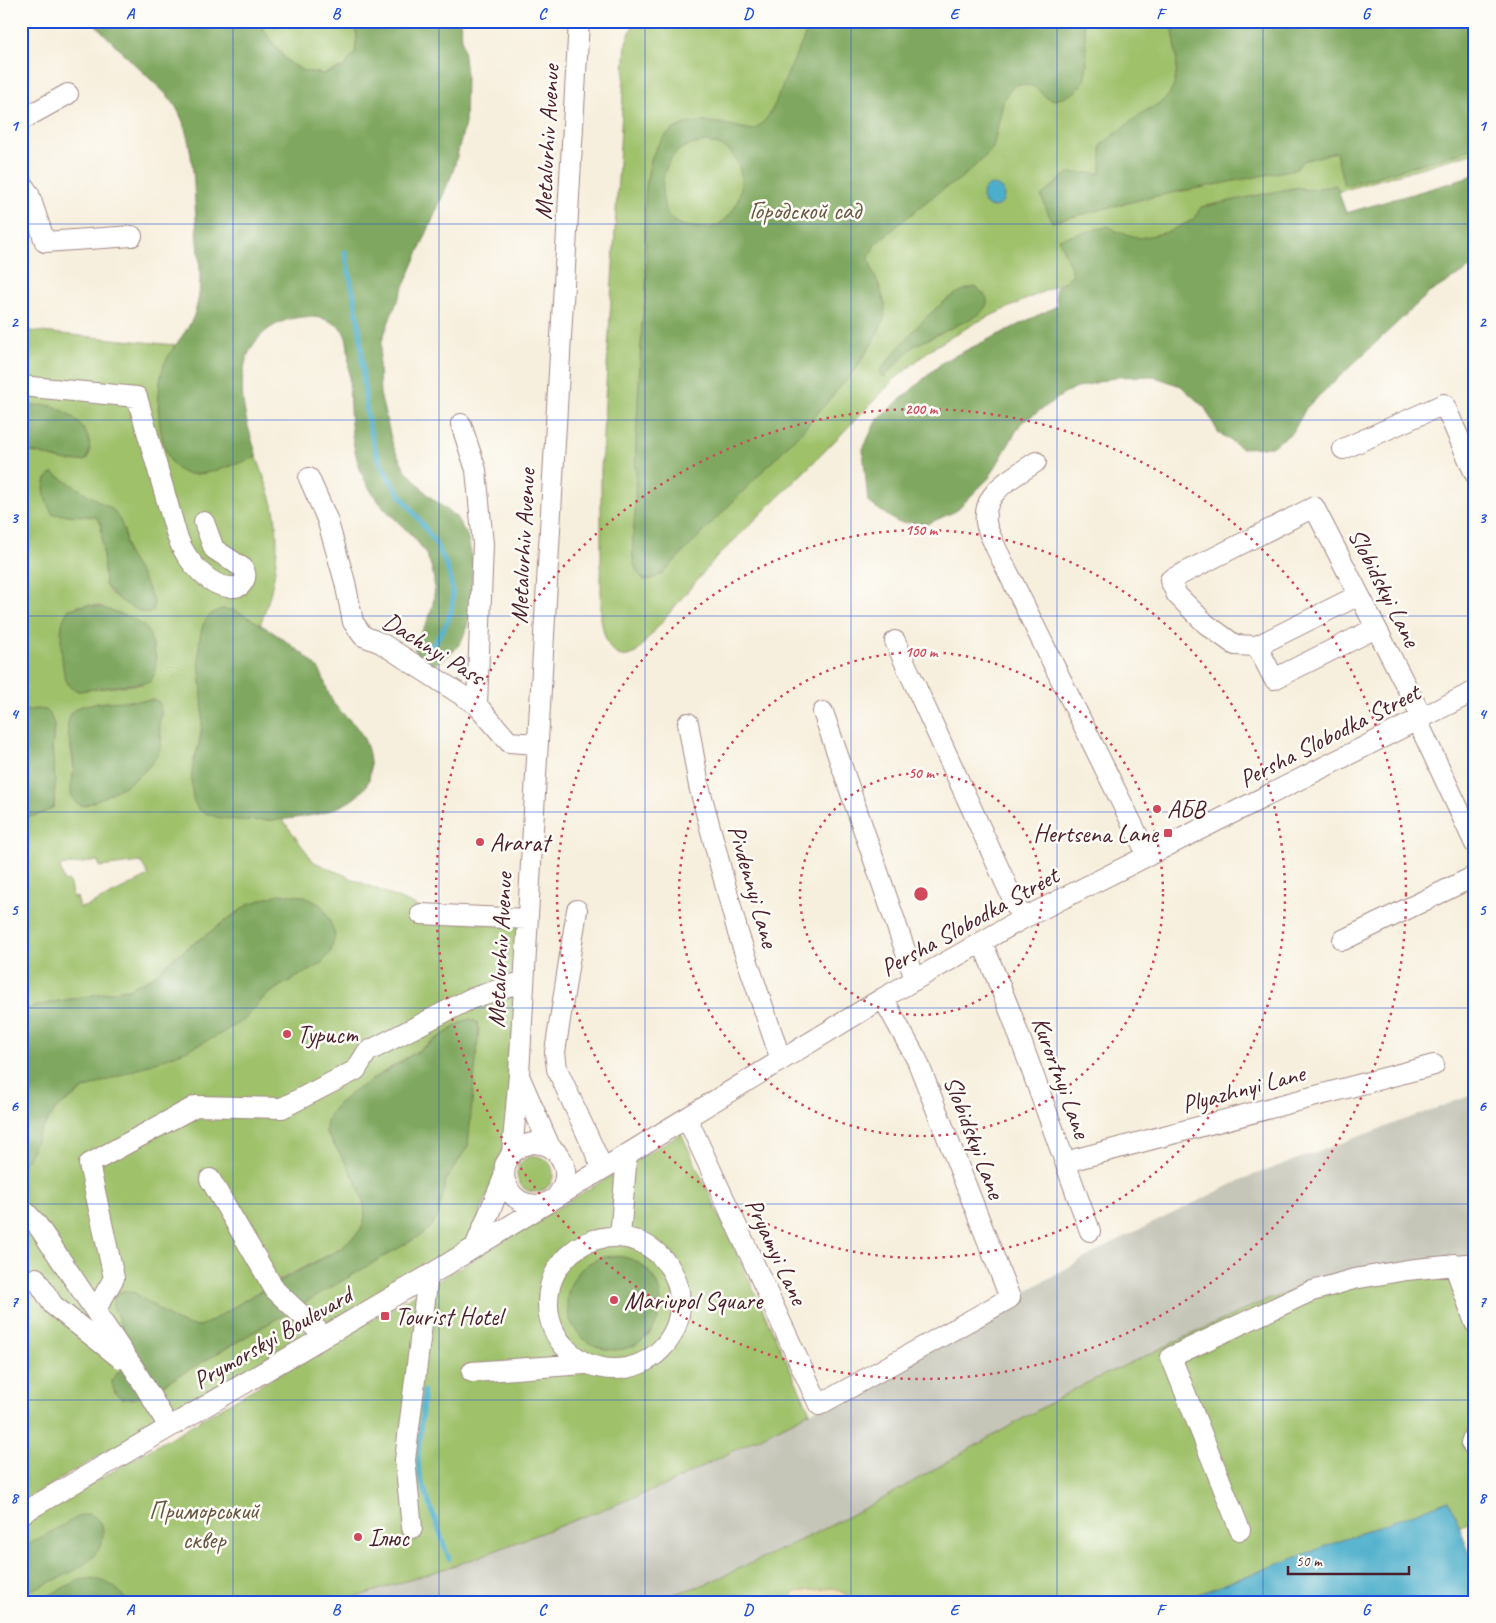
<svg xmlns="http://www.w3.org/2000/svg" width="1496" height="1623" viewBox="0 0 1496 1623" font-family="Caveat,sans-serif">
	<rect width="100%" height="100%" fill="#fdfcf7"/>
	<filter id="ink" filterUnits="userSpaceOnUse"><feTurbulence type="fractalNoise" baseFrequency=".02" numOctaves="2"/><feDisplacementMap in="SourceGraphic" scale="10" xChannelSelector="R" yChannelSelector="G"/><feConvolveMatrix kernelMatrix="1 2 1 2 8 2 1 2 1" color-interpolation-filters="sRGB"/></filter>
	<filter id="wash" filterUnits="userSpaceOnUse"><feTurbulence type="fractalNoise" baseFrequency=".0096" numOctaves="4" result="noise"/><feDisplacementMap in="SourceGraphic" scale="20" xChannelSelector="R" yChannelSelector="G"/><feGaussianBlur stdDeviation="1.12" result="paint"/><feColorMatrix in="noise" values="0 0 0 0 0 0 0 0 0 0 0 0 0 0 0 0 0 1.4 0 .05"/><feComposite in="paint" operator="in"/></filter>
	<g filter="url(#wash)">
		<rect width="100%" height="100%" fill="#f7efdd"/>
		<path fill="#c5c5b8" d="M1475,1094V1259L1078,1387L886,1497L818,1532L706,1584L648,1602H341L468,1561L664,1486L810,1412L1110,1244L1243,1179Z"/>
		<path fill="#9fc16a" stroke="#74704a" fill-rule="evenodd" d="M257,21H354L357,37L355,53L344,67L324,74L303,71L286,60Z
			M637,21H1475V152L1125,254L975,323L931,349L895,379L818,458L713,561L636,653C611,666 604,637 601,619V470L626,42L633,25Z
			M21,330L175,345L164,365L160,381L158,408L162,436L184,473C209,476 234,464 257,457C262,473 269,489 273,505C282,545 275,587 260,625C239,614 217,596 203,627C202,671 208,719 194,762L250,820L282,819L314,862L423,909L521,913L505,1150L470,1240L21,1502V1472L23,1469L24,1448L21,1443V1166L29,1157L38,1135L56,1109L84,1089L245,1019L263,998L280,986L321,964L249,904L171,960L151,978L128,989L54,1002L21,1010V817C34,817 43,814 54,807L55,780L52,749L54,725L26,711H21V451C43,451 65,466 86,460L90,453L89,440L83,428L52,406L21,405ZM46,479L70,484L113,510L124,531L127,553L143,579L127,604L110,593L105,584L101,524L97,517L53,513L45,498ZM87,605L100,606L153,646L155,656L142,684L78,691L62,654L77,606ZM154,700L162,713L159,722L162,740L138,776L95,800L72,777L74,770L68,726L94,703ZM98,861L100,867L141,862L149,876L90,905L80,908L77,897L73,898L69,881L64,882L60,866ZM466,1020L479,1028L460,1159L452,1169L446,1180L431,1227L421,1235L161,1386L135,1399C122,1400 113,1393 112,1381L126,1369L128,1344L164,1314C175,1321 186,1328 200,1326C216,1323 235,1305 250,1297C279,1279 311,1264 342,1248C348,1242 356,1236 361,1229C377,1202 340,1155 326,1133L331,1112L338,1104L368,1082Z
			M681,1133L810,1412L664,1486L468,1561L341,1602H21V1525L433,1284Z
			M517 1174a18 18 0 1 1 36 0a18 18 0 1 1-36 0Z
			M1475,1259V1520L1473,1521L1459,1527L1449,1500L1177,1602H859L833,1588L796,1592L784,1602H648L706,1584L818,1532L886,1497L1078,1387L1255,1305L1310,1284Z"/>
		<path fill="#7fa75e" stroke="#646344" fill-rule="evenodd" d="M92,21H257L286,60L303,71L324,74L344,67L355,53L357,37L354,21H460L466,74L465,124L453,172L391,316L382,341L379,363L380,394L393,446L405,469L428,495L456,517L467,535L473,561L471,611L466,630L461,642L453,652L433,666L416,656C412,639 420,636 427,622C434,608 436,589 433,574C427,541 398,526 379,502C369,490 361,475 357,459C349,431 350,401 349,372C348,360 350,343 343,331C338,325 331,321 324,319C291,310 253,329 245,364C237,397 248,426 257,457C240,462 202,479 184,473C155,462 155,389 164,365C172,345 191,330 196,309C204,280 198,249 196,219C194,190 194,160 186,132C184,123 178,109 172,101C166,93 156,85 148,77C129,59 110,40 92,21Z
			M811,21H1083L1085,33L1087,65L1084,82L1075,92L1063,98L1054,100L1046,97L1033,86L1016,84L1004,98L993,148L984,158L960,179L937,193L875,244L869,258L873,273L880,287L885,305L884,320L873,342L854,371L804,429L662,574L652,579L644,580C639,575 636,571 634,564C630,546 635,526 635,507C636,485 635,462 636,439C638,400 640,361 642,322C643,311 646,300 646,288C649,248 634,168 664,137C688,112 723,124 753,130C773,119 778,94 787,75C795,57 804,39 811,21ZM707,142C714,144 721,145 728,150C751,170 742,217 713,227C704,229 694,228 686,226C675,224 668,218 665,208C659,189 663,160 681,149C688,144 698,144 707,142Z
			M1171,21H1350L1368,27L1393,26L1405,21H1475V148L1344,186L1336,152L1303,161L1296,169L1147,198L1052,222L1041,196L1068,173H1101V145C1114,135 1127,124 1141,114C1149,108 1161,104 1167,97C1183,80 1175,41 1171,21Z
			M1475,174V265L1429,293L1306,408L1293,432L1271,447L1241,448L1218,432L1205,408L1181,386L1152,376L1116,377L1070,390L1021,423L989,478L956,511L927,524L897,522L868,502L863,449L876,421L944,361L1057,306L1055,289L1073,274L1059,239L1109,226L1116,231L1140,238L1168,232L1193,220L1201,207L1298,187L1307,190L1336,185L1346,213L1464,179Z
			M975,287C990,296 991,305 978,315L914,346L885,376H882L880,373L881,369C902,344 942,291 975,287Z
			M21,405C31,406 44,404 53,406C74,413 99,438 86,460C65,466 43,451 21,451Z
			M53,473L113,510L120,520L124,531L127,553L143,578L154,602L153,611L148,614C132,609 114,599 105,584L101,524L97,517L53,514C45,504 38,480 53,473Z
			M87,605C101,606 135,617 145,627C151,634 152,645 155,653C157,663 156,674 150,682L78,691C75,689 72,689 70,687C61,679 60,636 62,624C64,618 65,614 69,609Z
			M222,609C226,610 230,609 233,610C252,617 309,654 320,671C326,681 327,695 335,705C341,714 352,720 358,729C368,742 373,763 369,779C367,788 357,797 350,801C337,809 321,814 307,816C286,821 205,827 195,804C190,792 191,772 194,759C196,753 199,748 200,742C203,727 203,712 202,696C201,673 195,648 203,625C207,616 213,612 222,609Z
			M154,700L158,701C164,711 159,717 159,727C159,735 163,741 160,749C149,778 110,794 84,806C78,804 74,803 72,797C69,788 73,779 74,770C76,751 59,727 74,710C85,700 138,701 154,700Z
			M37,709L46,710L50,714L54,725L52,749L55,780L54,807C43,814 34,817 21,817V711Z
			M279,894L303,896L321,905L329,918L335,935L331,951L321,964L280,986L263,998L245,1019L215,1037L185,1051L84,1089L56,1109L38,1135L29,1157L21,1166V1010L54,1002L128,989L151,978L171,960L249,904Z
			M470,1019L477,1022L479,1028L468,1146L446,1180L438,1216L431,1227L421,1235L161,1386C146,1393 114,1413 112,1381L118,1372L126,1369L128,1344L113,1306C112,1292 123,1288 135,1293L176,1321L187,1325L200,1326L211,1321L250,1297L342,1248C348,1242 356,1236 361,1229C377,1202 340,1155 326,1132C326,1124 327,1118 332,1111C345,1093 384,1073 404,1060C424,1048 443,1035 462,1022Z
			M567 1303a47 47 0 1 1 94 0a47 47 0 1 1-94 0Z
			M88,1514C98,1517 103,1522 103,1533C105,1566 46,1583 21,1594V1548L80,1516Z
			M91,1578C108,1581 118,1587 127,1602H37L76,1581Z"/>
		<path fill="#eeda9e" stroke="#9c7c64" d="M834,1588L859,1602H784L796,1592Z"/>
		<path fill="#4caecb" stroke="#4b667b" d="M982 196a11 11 0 1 1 22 0a11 11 0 1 1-22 0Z
			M1449,1500L1475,1567V1602H1189L1188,1598Z"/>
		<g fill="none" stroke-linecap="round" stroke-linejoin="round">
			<path stroke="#4caecb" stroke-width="5" d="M345,252C350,279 357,306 360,334C364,375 363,418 378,457C396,501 438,530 450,577C458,610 447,628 427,652
				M430,1328L437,1312
				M424,1391L418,1455L419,1474L449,1559"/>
		</g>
	</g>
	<g filter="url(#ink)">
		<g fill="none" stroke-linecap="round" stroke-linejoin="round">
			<g stroke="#a08784" stroke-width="22">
				<path id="minor" d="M21,120L68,94
					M21,182L29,194L45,242L132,236
					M21,386L137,397L177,536C185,559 212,594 240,586C246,580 247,575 243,568L214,549L204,522
					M461,424L476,470L483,544L477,705
					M1343,449L1444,404L1475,474
					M1036,462C1014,477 982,491 986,522C987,531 993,540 996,548L1148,856
					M309,478L327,519L345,582L353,622L363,636L381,643L477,705L509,742L537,744
					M1359,595L1257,646L1235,645L1206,624L1177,595L1170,580L1314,507L1422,717
					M895,641L1022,919
					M1257,646L1274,679L1376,628
					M823,712L915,979
					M1417,720L1475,844
					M688,723L699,786L738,933L781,1060
					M577,910L555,1052L557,1069L603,1169
					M421,914L527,919
					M1343,940L1475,876
					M982,942L1012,1016L1090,1231
					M520,1078L550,1147C568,1160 570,1180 556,1197
					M687,1118L819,1405L1010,1298L917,1060L883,998
					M512,1153L519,1074L579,21
					M1065,1162L1434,1065
					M504,1177C509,1199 526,1209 547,1203L883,998L1022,919L1475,691
					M210,1179L275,1290L324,1336
					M21,1207L36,1223L135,1370L169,1427
					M548 1303a66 66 0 1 1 132 0a66 66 0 1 1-132 0Z
					M620,1237L627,1154
					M475,1247L504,1177L505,1165L512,1153L521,1146L533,1143L545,1145L550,1147
					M1454,1264L1475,1323
					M36,1278L53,1305L120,1358
					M95,1311L114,1278L89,1164L196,1106L282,1108L356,1070L367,1052L470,999L524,981
					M472,1372L585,1364
					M1471,1443L1475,1431
					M21,1514L428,1276L547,1203
					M412,1528L405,1460L428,1276
					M1240,1530L1171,1357L1309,1292L1354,1279L1407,1270L1475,1263"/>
			</g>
			<use href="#minor" stroke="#fff" stroke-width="20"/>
		</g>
	</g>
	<path fill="none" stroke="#1d4ed8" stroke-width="1" stroke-opacity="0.55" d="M233,21V1602M439,21V1602M645,21V1602M851,21V1602M1057,21V1602M1263,21V1602M21,224H1475M21,420H1475M21,616H1475M21,812H1475M21,1008H1475M21,1204H1475M21,1400H1475"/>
	<g fill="none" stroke="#d1495b" stroke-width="2.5" stroke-dasharray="2.5 5">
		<circle cx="921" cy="894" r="121"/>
		<circle cx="921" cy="894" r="242"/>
		<circle cx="921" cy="894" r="364"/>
		<circle cx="921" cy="894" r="485"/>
	</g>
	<g fill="#d1495b" stroke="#fdfcf7" stroke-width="2">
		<circle cx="1157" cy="809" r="5"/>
		<rect x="1163" y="828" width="10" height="10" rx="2.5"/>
		<circle cx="480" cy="842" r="5"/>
		<circle cx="287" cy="1034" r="5"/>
		<circle cx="614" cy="1300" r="5"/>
		<rect x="380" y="1311" width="10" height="10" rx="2.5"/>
		<circle cx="358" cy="1537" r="5"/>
	</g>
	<g text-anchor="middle" stroke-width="5" stroke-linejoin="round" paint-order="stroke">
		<g font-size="25" fill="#4a1f2b" stroke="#fdfcf7">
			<text transform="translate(546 142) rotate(-87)" y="9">Metalurhiv Avenue</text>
			<text transform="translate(522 546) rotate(-87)" y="9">Metalurhiv Avenue</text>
			<text transform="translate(1385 587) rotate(63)" y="9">Slobidskyi Lane</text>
			<text transform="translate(434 648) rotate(32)" y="9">Dachnyi Pass</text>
			<text transform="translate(1329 735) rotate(-27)" y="9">Persha Slobodka Street</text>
			<text transform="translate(754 886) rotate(74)" y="9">Pivdennyi Lane</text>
			<text transform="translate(969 921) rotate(-29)" y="9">Persha Slobodka Street</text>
			<text transform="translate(499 950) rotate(-87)" y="9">Metalurhiv Avenue</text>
			<text transform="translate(1062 1077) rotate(70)" y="9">Kurortnyi Lane</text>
			<text transform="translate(1243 1088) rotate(-15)" y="9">Plyazhnyi Lane</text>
			<text transform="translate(975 1137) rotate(69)" y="9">Slobidskyi Lane</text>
			<text transform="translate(777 1251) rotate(65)" y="9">Pryamyi Lane</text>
			<text transform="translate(272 1337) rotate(-30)" y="9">Prymorskyi Boulevard</text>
		</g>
		<g font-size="25" fill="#685841" stroke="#fdfcf7">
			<text x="805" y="219">Городской сад</text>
			<text x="204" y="1519">Приморський<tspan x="204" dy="29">сквер</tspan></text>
		</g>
		<g font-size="25" fill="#4a1f2b" stroke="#fdfcf7" text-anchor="start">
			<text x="1167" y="818">АБВ</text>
			<text x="1158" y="842" text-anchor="end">Hertsena Lane</text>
			<text x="490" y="851">Ararat</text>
			<text x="297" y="1043">Турист</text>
			<text x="624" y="1309">Mariupol Square</text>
			<text x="395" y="1325">Tourist Hotel</text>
			<text x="368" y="1546">Ілюс</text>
		</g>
	</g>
	<circle cx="921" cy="894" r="8" fill="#d1495b" stroke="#fdfcf7" stroke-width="2.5"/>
	<g font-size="15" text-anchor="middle" font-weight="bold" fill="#d1495b" stroke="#fdfcf7" stroke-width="5" stroke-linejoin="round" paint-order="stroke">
		<text x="921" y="414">200 m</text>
		<text x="921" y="535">150 m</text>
		<text x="921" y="657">100 m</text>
		<text x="921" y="778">50 m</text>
	</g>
	<rect width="1496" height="1623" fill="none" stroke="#fdfcf7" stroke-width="55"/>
	<path d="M1288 1566v8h121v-8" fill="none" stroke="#4a1f2b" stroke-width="2.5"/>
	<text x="1296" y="1566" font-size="15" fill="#4a1f2b" stroke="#fdfcf7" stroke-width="4" paint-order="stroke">50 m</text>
	<rect x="28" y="28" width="1440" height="1568" fill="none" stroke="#1d4ed8" stroke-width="2"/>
	<g font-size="16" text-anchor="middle" font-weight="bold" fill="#1d4ed8">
		<text x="130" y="19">A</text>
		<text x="336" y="19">B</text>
		<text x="542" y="19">C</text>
		<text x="748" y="19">D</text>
		<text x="954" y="19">E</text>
		<text x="1160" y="19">F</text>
		<text x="1366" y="19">G</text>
		<text x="14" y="131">1</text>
		<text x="1482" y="131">1</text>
		<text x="14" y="327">2</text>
		<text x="1482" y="327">2</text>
		<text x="14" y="523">3</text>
		<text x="1482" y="523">3</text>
		<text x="14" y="719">4</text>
		<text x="1482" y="719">4</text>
		<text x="14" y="915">5</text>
		<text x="1482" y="915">5</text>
		<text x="14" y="1111">6</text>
		<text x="1482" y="1111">6</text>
		<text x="14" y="1307">7</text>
		<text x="1482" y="1307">7</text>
		<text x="14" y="1503">8</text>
		<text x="1482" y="1503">8</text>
		<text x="130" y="1615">A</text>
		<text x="336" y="1615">B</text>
		<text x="542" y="1615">C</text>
		<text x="748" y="1615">D</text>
		<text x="954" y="1615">E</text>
		<text x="1160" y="1615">F</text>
		<text x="1366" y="1615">G</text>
	</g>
</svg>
